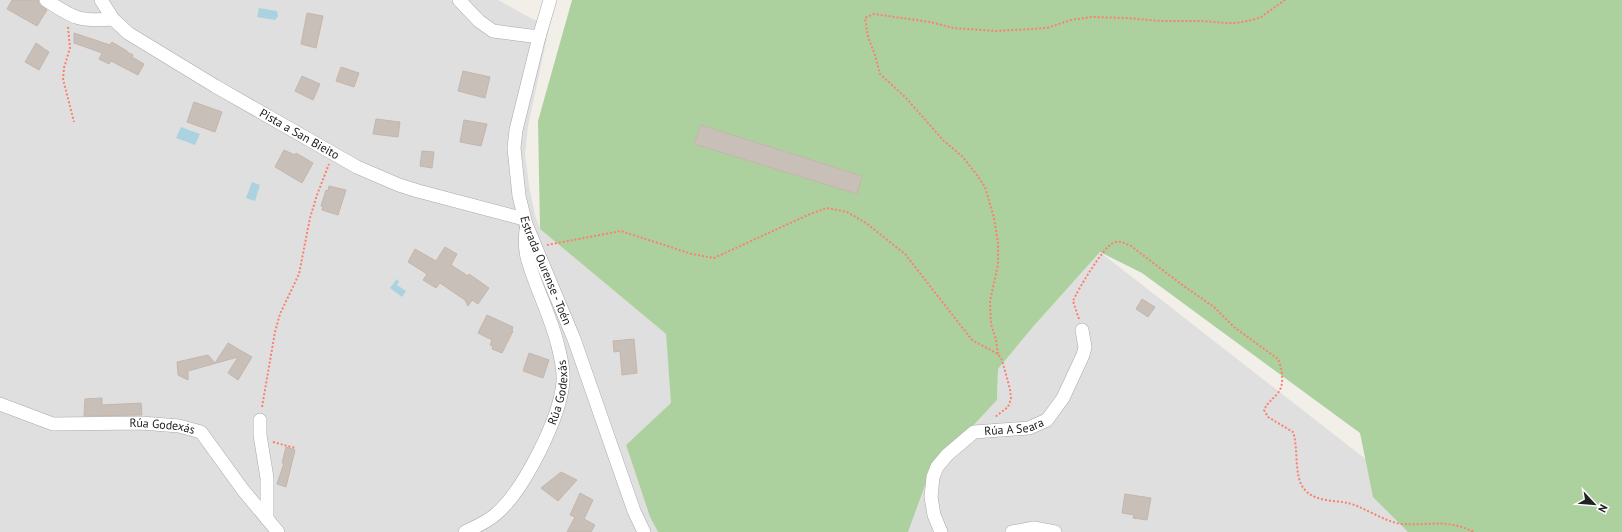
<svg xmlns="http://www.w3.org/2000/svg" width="1622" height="532" viewBox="0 0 1622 532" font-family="'PT Sans',sans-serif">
	<rect width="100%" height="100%" fill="#f2efe9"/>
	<path fill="#e0dfdf" d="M0,0H498L549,28L528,126L525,154L529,186L535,215L540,229L666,334L672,403L626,445L650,517L658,532H0Z
		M1100,252L1459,532H908L930,472L997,400L998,369L1032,328Z"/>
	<path fill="#add19e" d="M572,0H1622V532H1408L1373,497L1360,433L1142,273L1100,252L1032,328L998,369L997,400L930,472L908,532H658L650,517L626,445L671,403L666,334L540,229L538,121Z"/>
	<path fill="#aad3df" d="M259,8L277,11L278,16L275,20L257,17Z
		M181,127L200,134L195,145L176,138Z
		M252,182L260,185L255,201L246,198Z
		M397,279L399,282L397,285L406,291L402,297L390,288Z"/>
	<path fill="#c7bfb8" stroke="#c4b6ab" d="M12,0H38L39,4L47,10L37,26L7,9Z
		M307,13L323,16L316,48L301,44Z
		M74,33L110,45L112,42L127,51V52L133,55L132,57L144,64L138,75L111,61L109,64L99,59L102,53L74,43Z
		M36,43L49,52L39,70L25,62Z
		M341,67L359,73L354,87L336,81Z
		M463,71L490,77L485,98L458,91Z
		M302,76L320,84L313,100L295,91Z
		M194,102L222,112L215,132L187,122Z
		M376,119L400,122L398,137L373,134Z
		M464,120L487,124L481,146L460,142Z
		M701,125L862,176L857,194L694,144Z
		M284,150L295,155L296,153L313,163L302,183L275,167Z
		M422,151L434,152L432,168L420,166Z
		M329,186L346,190L338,215L322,210L323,207L321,206L326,190L328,191Z
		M445,247L457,254L451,265L468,276L469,274L489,288L478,304L472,300L468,306L465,300L440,283L436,288L423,280L427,274L408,262L415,249L436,261Z
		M1142,299L1155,307L1148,317L1136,309Z
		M487,315L513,327L512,330L513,331L502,353L492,349L493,346L490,345L492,340L478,333Z
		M634,339L637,373L622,375L620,351L614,352L613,341Z
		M228,343L252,357L238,380L228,373L238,357L188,371V380L178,375L177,362L208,355L215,363Z
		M529,353L549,360L543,378L523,371Z
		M102,398V405L141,403L142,415L84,416L85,399Z
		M286,447L295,450L286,487L277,484L284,463H282Z
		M561,472L577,480L558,501L541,488Z
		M580,493L593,500L584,519L595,525L591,532H567L575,517L570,515Z
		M1125,494L1151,498L1147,520L1133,518L1134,515L1122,513Z"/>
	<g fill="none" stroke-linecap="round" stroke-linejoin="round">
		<g stroke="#a9a9a9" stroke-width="14">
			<g id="minor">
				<path d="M46,0C73,18 80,22 113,19"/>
				<path id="s1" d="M101,0L113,19L128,33L215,86L357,167L399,185L418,191L524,219"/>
				<path d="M459,0L479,21L493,31L539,37"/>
				<path id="s2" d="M550,0L539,37L516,130L514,148L519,196L526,224L574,339L634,511L644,532"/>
				<path id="s3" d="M0,404L53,424L141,423L179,426L201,432L243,490L278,532"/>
				<path d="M260,420V435L267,478V519"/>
				<path id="s4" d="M465,532C475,527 487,522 496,514C524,490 560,418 563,382C564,370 561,358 558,346C551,316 535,287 527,257C525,248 525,239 526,230"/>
				<path id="s5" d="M941,532L934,515L931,497L933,477L937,467L947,455L974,432L1029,428L1047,420L1063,398L1083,355L1085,347L1082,330"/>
				<path d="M1012,532L1034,528L1055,532"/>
			</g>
		</g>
		<path stroke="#fa8072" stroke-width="2" stroke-dasharray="2 2" stroke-linecap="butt" d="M68,27L70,48L64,68L63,79L74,122
			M547,245L621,231L692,254L714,258L810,214L827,208L847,212L866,223L905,254L972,340L998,354L1002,360L1010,389L1011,399L1008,407L995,417
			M1079,319L1073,301C1077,291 1104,246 1113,243C1119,240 1125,243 1131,246L1181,284L1214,307L1234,327L1278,359C1282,368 1285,384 1278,393C1273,399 1268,402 1264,410L1268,417L1293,432C1299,449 1293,477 1305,490C1316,502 1334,500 1348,503C1364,507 1387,523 1402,524C1430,526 1445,518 1474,532
			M998,354L996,340L991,324L990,301L998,265V243L994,218L985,187L977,175L963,157L944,141L905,97L880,74L875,55L868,37L865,18L874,14L930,22L953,28L996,31L1047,28L1071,20L1092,17L1127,18L1160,21H1203L1225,23H1236L1252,20L1261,17L1285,0
			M262,407L275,332L280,314L299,274L310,218L317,195L329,164
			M273,442L295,448"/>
		<use href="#minor" stroke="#fff" stroke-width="13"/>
	</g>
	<g text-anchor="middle" stroke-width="3" stroke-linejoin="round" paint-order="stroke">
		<g font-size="12" fill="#222" stroke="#fff">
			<text dy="4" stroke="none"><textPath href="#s1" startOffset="242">Pista a San Bieito</textPath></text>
			<text dy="4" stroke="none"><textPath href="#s2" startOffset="280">Estrada Ourense - Toén</textPath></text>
			<text dy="4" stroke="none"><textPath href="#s4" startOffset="175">Rúa Godexás</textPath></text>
			<text dy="4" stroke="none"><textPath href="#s5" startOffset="159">Rúa A Seara</textPath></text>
			<text dy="4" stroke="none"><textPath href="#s3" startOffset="166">Rúa Godexás</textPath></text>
		</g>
	</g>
	<g transform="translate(1594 504) rotate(116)" stroke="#ffffff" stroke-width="3" paint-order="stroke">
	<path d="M0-3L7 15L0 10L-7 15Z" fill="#222222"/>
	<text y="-6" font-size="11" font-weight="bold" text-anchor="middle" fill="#222222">N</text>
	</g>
</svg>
